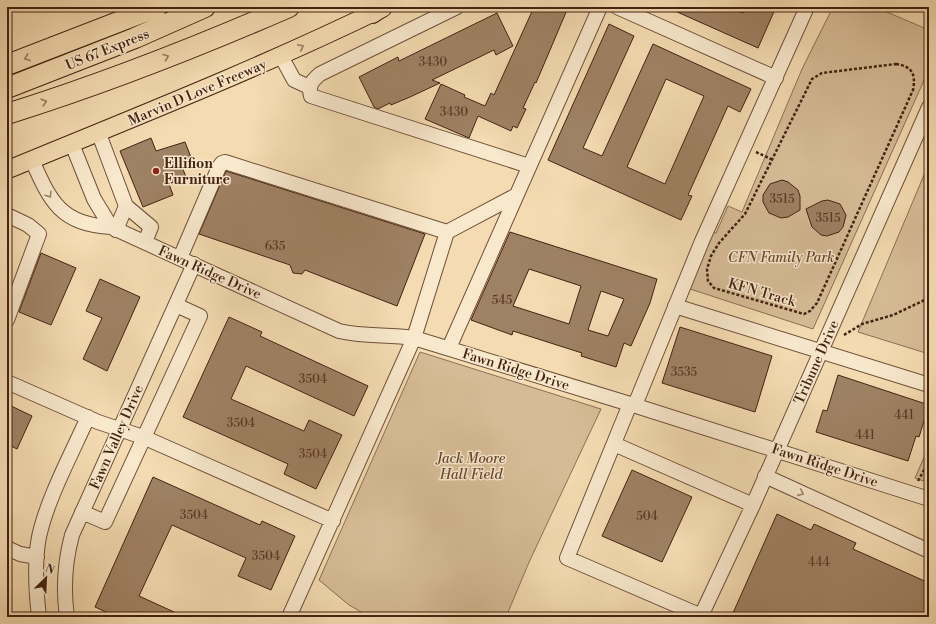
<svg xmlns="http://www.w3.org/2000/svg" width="936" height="624" viewBox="0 0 936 624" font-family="'Libre Bodoni',serif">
	<rect width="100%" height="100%" fill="#f4dbb1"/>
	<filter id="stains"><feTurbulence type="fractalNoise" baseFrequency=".005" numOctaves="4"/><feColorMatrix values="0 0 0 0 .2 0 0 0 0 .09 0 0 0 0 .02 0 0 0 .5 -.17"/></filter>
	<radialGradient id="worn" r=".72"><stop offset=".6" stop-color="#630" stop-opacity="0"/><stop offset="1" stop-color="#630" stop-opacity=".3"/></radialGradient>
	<path fill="#d6bc96" stroke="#8c6f54" d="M833,7H875L929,30V69L813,329L687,288L712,232L716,233L728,206L742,212L802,69Z
		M929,163V354L858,332Z
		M420,352L601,409L530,560L506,617H370L349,605L319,580Z
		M929,446V483L915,478Z"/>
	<path fill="#9f8264" stroke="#432211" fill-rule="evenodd" d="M534,7H560L567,10L536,83L535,82L523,108L526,109L517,128L513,126L511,131L478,116L469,138L425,119L441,84L465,95L464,97L485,106L491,93L494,95Z
		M666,7H730L743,13L746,7H776L758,48Z
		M497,13L513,46L496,55L494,50L432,80L440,83L410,97L391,105L390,103L378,109L374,107L359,77L398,57L399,61Z
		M609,24L634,36L583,148L602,156L653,44L751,89L740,112L728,106L688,195L692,196L681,220L548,160ZM666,79L704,96L665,184L627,167Z
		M151,138L156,151L185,142L192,160L181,164L186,177L169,184L173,195L143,207L120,151Z
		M226,171L425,234L397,306L305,270L302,274L293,273L290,265L199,234Z
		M782,180L788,182L798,190L800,196V210L788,217L781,218L769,213L763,202V195L770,184Z
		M828,200L840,204L846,215L843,227L839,232L827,236L821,235L812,227L806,209L822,201Z
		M510,232L657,279L650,303L631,346L624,343L616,367L581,356L582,353L513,331L512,335L471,320ZM529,269L581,286L569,324L513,306ZM601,291L624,299L608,336L588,330Z
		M41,253L76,268L51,325L19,312Z
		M100,279L140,297L107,371L83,359L102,318L86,311Z
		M229,317L262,332L260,336L368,386L354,416L246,366L231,399L304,431L309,420L342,435L316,489L284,474L288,464L183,417Z
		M680,327L772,356L755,412L662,383Z
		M838,375L929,405L919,437L916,436L908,461L816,432L823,410L827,411Z
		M7,404L32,416L17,449L7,444Z
		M632,470L692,497L662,562L602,536Z
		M153,477L260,525L262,521L295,536L271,590L238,576L246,558L172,525L139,596L185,617H117L95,607Z
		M777,514L811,530L814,524L856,543L853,549L929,583V617H742L733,613Z"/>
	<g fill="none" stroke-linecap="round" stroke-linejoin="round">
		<g stroke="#6f5039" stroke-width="16">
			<path id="minor" d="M457,7L320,74C312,81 308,85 311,96L529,166
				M617,7L776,78
				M281,56L294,80L309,87
				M99,134L126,206
				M72,144L94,199L111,227
				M32,160C50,201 61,225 111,227L339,331C364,337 389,334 414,338L630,404L929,499
				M7,215L28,225L39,234L7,320
				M116,230L126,206L151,227L145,242
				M447,232L515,196
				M180,258L219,167L222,163L225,162L447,232L414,338L289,617
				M675,306L929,385
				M449,348L600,7
				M7,382L98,422L143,437L333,521
				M630,404L567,558L704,617
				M635,405L702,241L807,7
				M614,444L753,505
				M765,476L929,551
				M82,512L105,522L200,316L176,305
				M7,548L20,554L37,557
				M701,616L753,505L929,107
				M39,617C36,591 34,563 39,537C47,499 72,453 88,417
				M67,617C63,589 65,561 72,535L194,264"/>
		</g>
		<g stroke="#432211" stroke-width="19">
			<path id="major" d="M7,170C133,118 260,68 383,8"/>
		</g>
		<g stroke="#432211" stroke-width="22">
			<path id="highway" d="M372,13L381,7
				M7,65L157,7
				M7,88L135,38L205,7
				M7,114C103,84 197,47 289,7"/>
		</g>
		<path stroke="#432211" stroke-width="2.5" stroke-dasharray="3 2" stroke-linecap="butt" d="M896,64C912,66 916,74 913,90L817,303L810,311L804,314L714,288L708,281L707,269L711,256L719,243L745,214L812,79L822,73Z
			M756,152L771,159
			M844,335L862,324L893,315L929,298
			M918,481L929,461"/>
		<use href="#minor" stroke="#f8e8cc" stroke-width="14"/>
		<use href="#major" stroke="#f4dbb1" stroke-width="17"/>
		<use href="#highway" stroke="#f4dbb1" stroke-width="20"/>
	</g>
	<defs><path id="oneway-chevron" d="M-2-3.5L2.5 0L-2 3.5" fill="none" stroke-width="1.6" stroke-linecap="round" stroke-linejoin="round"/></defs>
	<g stroke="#9c7e61">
		<use href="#oneway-chevron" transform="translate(301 47) rotate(-25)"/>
		<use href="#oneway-chevron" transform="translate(166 57) rotate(-21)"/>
		<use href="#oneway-chevron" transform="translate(27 58) rotate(160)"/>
		<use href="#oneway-chevron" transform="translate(44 102) rotate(-17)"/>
	</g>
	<g stroke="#9e856e">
		<use href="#oneway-chevron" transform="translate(49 195) rotate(57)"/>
		<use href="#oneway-chevron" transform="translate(801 493) rotate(24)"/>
	</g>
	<circle fill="#8f2418" stroke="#f8e8cc" stroke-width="1.5" cx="156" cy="171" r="4"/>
	<g text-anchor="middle" stroke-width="3" stroke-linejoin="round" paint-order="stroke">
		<g font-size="12" fill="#5a3a26">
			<text x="433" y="66">3430</text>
			<text x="454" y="116">3430</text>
			<text x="782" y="203">3515</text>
			<text x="828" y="222">3515</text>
			<text x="275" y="250">635</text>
			<text x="502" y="304">545</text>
			<text x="684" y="376">3535</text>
			<text x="313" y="383">3504</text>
			<text x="904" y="419">441</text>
			<text x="241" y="427">3504</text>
			<text x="865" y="439">441</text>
			<text x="313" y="458">3504</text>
			<text x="194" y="519">3504</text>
			<text x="647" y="520">504</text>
			<text x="266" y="560">3504</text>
			<text x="819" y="566">444</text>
		</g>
		<g font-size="14" fill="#432211" stroke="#f8e8cc">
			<text transform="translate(107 49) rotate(-22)" y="5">US 67 Express</text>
			<text transform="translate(197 92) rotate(-23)" y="5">Marvin D Love Freeway</text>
			<text transform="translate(210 272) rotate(24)" y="5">Fawn Ridge Drive</text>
			<text transform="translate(762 292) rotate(16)" y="5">KFN Track</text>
			<text transform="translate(816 362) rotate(-66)" y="5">Tribune Drive</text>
			<text transform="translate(516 369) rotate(17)" y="5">Fawn Ridge Drive</text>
			<text transform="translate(116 437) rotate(-66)" y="5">Fawn Valley Drive</text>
			<text transform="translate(825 465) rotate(18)" y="5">Fawn Ridge Drive</text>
		</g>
		<g font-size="14" font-weight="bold" fill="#432211" stroke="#f8e8cc" text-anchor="start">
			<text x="164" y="168">Ellifion<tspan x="164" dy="16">Furniture</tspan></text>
		</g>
		<g font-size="14" font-style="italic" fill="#684832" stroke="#f8e8cc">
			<text x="781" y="262">CFN Family Park</text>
			<text x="471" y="463">Jack Moore<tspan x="471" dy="16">Hall Field</tspan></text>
		</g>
	</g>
	<rect width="936" height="624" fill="none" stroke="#f4dbb1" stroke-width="24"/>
	<rect x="8" y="8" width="920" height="608" fill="none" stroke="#432211" stroke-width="2"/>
	<rect x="12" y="12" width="912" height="600" fill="none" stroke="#432211"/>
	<g transform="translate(46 578) rotate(24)" stroke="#f8e8cc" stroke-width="3" paint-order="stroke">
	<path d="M0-3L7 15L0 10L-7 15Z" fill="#432211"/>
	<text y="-6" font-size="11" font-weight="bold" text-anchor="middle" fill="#432211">N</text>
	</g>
	<rect width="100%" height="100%" filter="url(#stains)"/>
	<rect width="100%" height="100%" fill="url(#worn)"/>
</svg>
